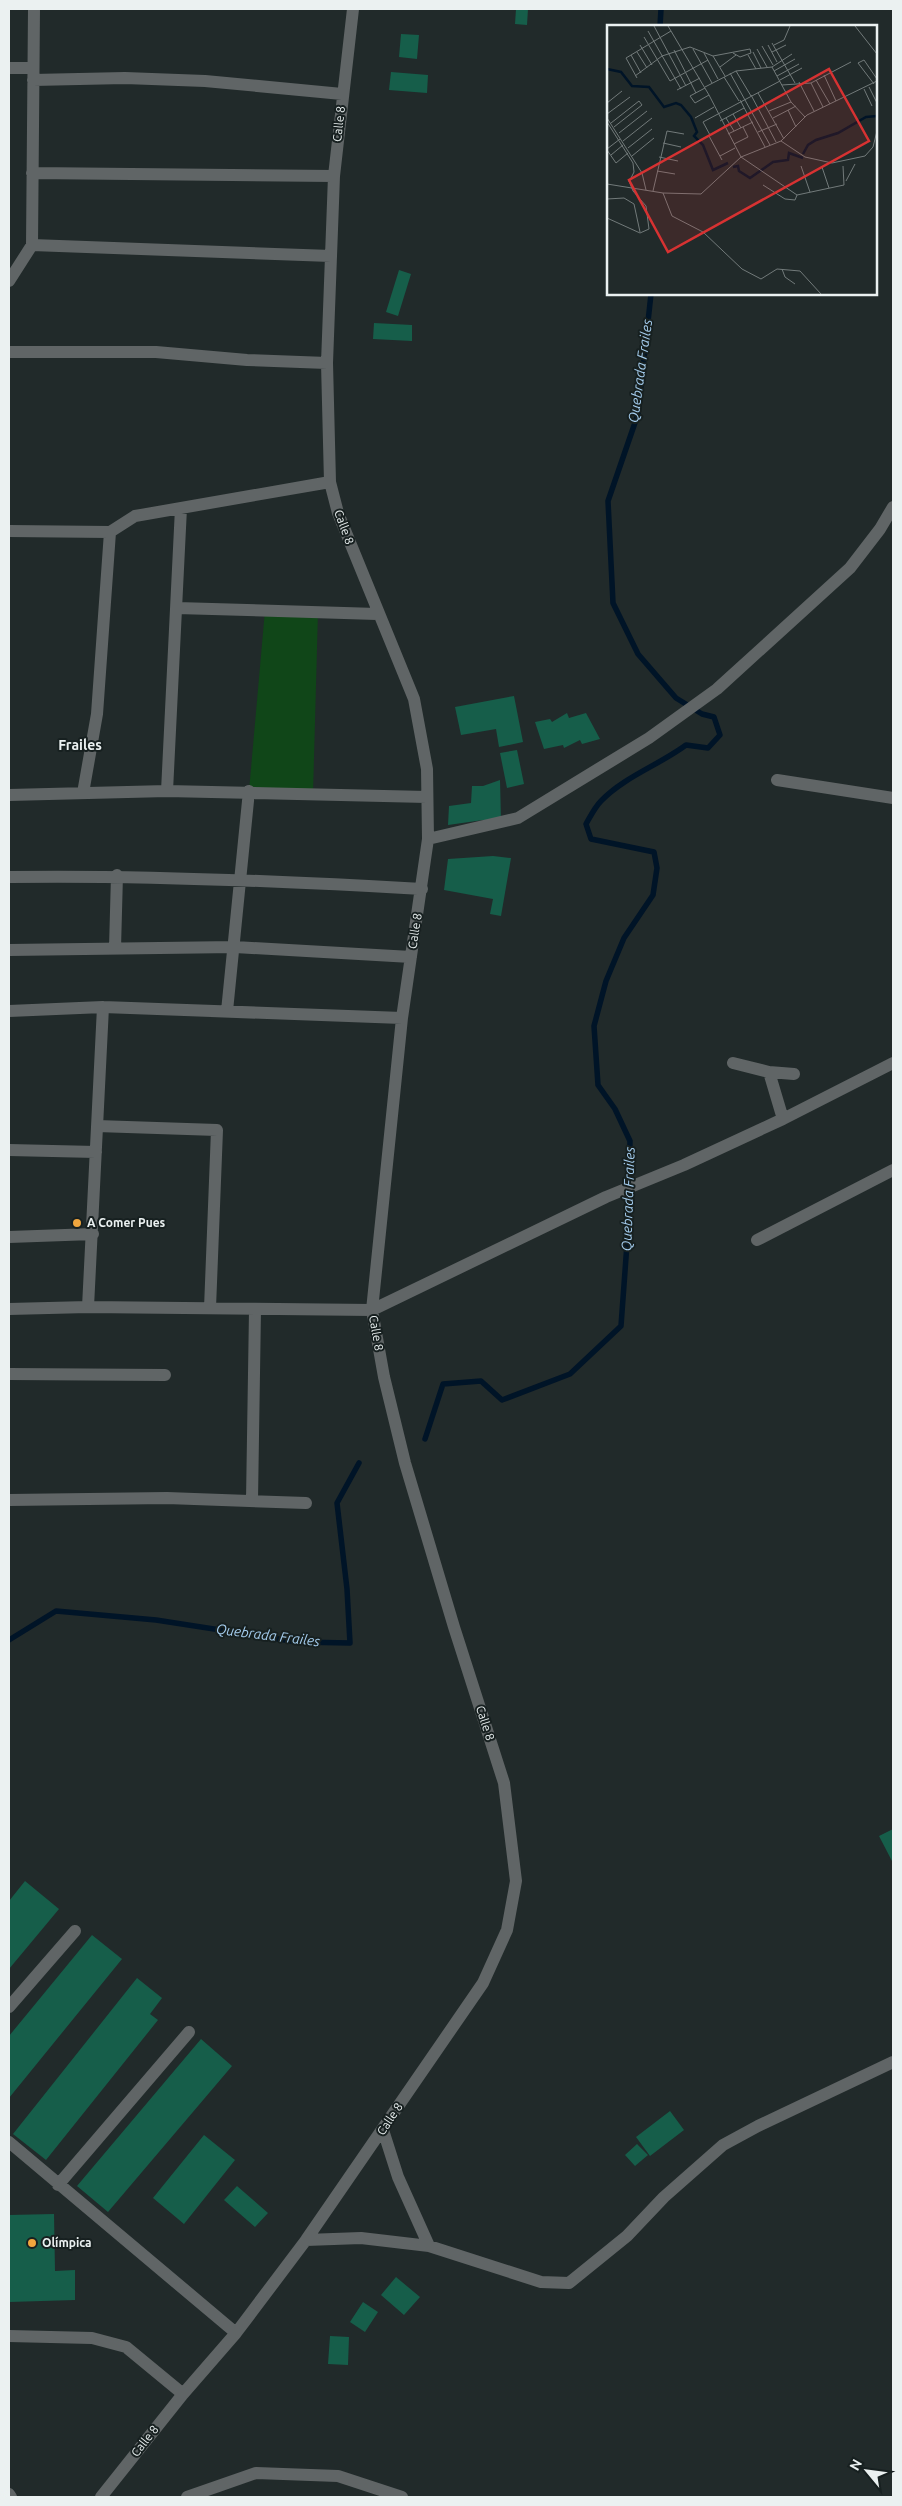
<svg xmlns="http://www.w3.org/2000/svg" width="902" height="2506" viewBox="0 0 902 2506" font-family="Ubuntu,sans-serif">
	<rect width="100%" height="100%" fill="#212a2a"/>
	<path fill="#104618" d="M265,610L318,612L313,794L249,791Z"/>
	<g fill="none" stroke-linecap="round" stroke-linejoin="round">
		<path stroke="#001427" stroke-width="5.5" d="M660,26L661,9
			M425,1439L443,1384L481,1381L502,1400L570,1374L621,1326L628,1230L630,1141L615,1109L598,1085L594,1026L606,981L624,938L653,895L657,868L654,852L591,839L586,824C590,817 595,807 601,801C624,777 659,765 686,745L708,748L720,735L714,717L702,714L676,698L638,654L613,603L608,501L638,414L651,294
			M9,1640L56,1611L156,1620L298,1642L350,1643L347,1589L337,1503L359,1463"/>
	</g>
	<path fill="#165e4a" d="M516,9H528L527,25L515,24Z
		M401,34L419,35L417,59L399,57Z
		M391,72L428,75L427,93L389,90Z
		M399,270L411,274L398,316L386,312Z
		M374,323L412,325V341L373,339Z
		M514,696L523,742L499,747L496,729L461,735L455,707Z
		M567,713L569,718L586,713L600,739L582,744L580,740L564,748L563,745L544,749L535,722L550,719L552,722Z
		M517,750L524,784L507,788L500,753Z
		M500,780L501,821L483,820L448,825L449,806L471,803L472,786H483Z
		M493,856L511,858L501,916L490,914L493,899L444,890L448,859Z
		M893,1829V1863L879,1836Z
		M25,1881L59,1909L9,1969V1901Z
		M92,1935L122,1959L9,2098V2036Z
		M137,1978L162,1998L150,2014L158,2020L46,2160L13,2134Z
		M201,2039L232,2066L108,2212L77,2186Z
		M670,2111L684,2130L650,2156L636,2137Z
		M204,2135L235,2160L184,2224L153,2198Z
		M637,2144L648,2155L635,2166L625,2155Z
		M237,2186L268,2213L255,2227L224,2200Z
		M54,2214L55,2271L75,2270V2300L9,2302V2215Z
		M396,2277L420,2297L404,2315L381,2295Z
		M363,2302L378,2312L365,2332L350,2322Z
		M330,2336L349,2337L348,2365L328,2364Z"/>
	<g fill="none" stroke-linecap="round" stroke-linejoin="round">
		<path stroke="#606566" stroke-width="12" d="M9,68H33
			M33,80L125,78L205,81L342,94
			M32,173L334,176
			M32,245L331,256
			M9,281L32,245L34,9
			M9,352H156L247,360L327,363
			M9,531L110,532L135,516L330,482
			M177,608L377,614
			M777,780L893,798
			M167,791L181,508
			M83,793L97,714L110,532
			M9,795L167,791L427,797
			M428,839L518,818L649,738L717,689L850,568L880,529L893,507
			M9,877C147,875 284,881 422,889
			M115,948L117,875
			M9,950L235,947L411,957
			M9,1011L103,1007L402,1018
			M227,1011L249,791
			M733,1063L769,1072L783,1119
			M769,1072L794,1074
			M97,1126L217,1130L210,1308
			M9,1150L96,1152
			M9,1237L93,1234
			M757,1240L893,1170
			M88,1307L103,1007
			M9,1309L88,1307L372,1310L606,1197L684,1165L783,1119L893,1063
			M9,1374L165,1375
			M9,1500L167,1498L306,1503
			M252,1500L255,1310
			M9,2007L75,1931
			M383,2130L398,2177L429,2246
			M9,2142L236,2333
			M58,2185L189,2032
			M306,2240L361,2238L429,2246L541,2282L569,2283L627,2236L664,2197L723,2145L758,2126L893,2062
			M9,2336L92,2338L126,2347L183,2394
			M9,2494L11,2497
			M101,2497L183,2394L236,2333L306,2240L483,1983L507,1930L516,1881L504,1783L454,1627L405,1463L384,1377L372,1310L402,1018L428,839L427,769L414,699L338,513L330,482L327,363L334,176L353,9
			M187,2497L256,2473L338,2476L402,2497"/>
	</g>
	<g fill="#f0a63e" stroke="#172020" stroke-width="2">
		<circle cx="77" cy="1223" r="5"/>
		<circle cx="32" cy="2243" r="5"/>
	</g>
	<g text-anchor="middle" stroke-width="4" stroke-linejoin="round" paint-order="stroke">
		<g font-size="12" fill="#ebf1f1" stroke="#172020">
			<text transform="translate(339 124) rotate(-84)" y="4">Calle 8</text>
			<text transform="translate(344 527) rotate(70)" y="4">Calle 8</text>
			<text transform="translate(415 931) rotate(-81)" y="4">Calle 8</text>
			<text transform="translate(376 1333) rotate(80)" y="4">Calle 8</text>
			<text transform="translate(485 1723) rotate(72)" y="4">Calle 8</text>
			<text transform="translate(390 2119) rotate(-56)" y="4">Calle 8</text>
			<text transform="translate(145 2441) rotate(-52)" y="4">Calle 8</text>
		</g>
		<g font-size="12" font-weight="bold" fill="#ebf1f1" stroke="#172020" text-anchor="start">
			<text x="87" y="1227">A Comer Pues</text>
			<text x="42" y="2247">Olímpica</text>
		</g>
		<g font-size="14" font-style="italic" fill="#a5cdee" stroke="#172020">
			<text transform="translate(640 371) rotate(-82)" y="5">Quebrada Frailes</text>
			<text transform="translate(628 1199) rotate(-88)" y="5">Quebrada Frailes</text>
			<text transform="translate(268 1635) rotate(7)" y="5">Quebrada Frailes</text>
		</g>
		<g font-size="14" font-weight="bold" fill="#ebf1f1" stroke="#172020">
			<text x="80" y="750">Frailes</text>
		</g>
	</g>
	<g transform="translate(607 25)">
		<rect width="270" height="270" fill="#212a2a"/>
		<path fill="none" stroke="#001427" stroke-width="2.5" d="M0,44L14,47L25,61L42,62L57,82L69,78L74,80L84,92L90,107L87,111L96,120L106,145L121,138M196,129L201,120L209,115L231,108L259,92L270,91M126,142L131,141L132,146L143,153L166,137L181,135L182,128L196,133"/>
		<path fill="none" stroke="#727a7a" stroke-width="1" d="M47,1L79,61M61,1L102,70L134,132L190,170L237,160L236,141M248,1L270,29M41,6L74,64M37,12L63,56L101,35M165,18L188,58M33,20L45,40M161,20L170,37M167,20L177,15L183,1M155,21L166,40M86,24L105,58M150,24L160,42M67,25L89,68M30,27L40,43M146,27L154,43M165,27L179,20M97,28L111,54M24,30L34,48M141,30L149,44M106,31L143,24L144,28L133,32L126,28M113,42L129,30M165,42L184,77L198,92M129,46L144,71M167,46L188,34M123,48L163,120M217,50L229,76M28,51L55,31L83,22L106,31L118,51M170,51L192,39M117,52L132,76M30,53L19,33L64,6M173,55L195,43M209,55L223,79M192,57L207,86M204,58L216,82M267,59L251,38L257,35L270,54M175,60L204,58L244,37M98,62L129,46L165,42L185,29M262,62L270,78M98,63L83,71L88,78L102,70M257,64L265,81M70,65L93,53M151,68L177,114M144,70L169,117M133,75L158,122M0,78L15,66M181,85L189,102M162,86L184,77M0,89L23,72M126,89L134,103M0,93L35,148L39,165M88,93L107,82M119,93L127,106M166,93L189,81M113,96L137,83M0,97L26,138L27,147L22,157M4,98L32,76L35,80L7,102M151,107L170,99M12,108L40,86M121,109L146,97M103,110L96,97L173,56M16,116L45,93M174,116L198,132L225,138L258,131L266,122L270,106M56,118L74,122M127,119L141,112L136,102M21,123L45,104M0,124L13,114M0,125L9,138L21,128M4,130L16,120M25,131L47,113M113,131L128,123M52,132L71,136M115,135L102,111L117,102M194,141L203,167M215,142L222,163M50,146L68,149M239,156L248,139M0,159L56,168L94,169L134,132L174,116L200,90L270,56M156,160L178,174L188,175L190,170M46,166L60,106L77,109M56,168L65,191L96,207L135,244L154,254L170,244L193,246L214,269M0,174L17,173L27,179L33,207M0,193L33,208L42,204L39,181L26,166L22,156M175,244L178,252L188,259"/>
		<path fill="#d73232" fill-opacity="0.15" stroke="#d73232" stroke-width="2.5" d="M222,44L262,116L61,227L22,155Z"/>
		<rect width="270" height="270" fill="none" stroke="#ebf1f1" stroke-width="2.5"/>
	</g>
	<rect width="902" height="2506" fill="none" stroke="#ebf1f1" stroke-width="20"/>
	<g transform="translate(867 2471) rotate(299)" stroke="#172020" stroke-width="4" paint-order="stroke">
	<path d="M0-4L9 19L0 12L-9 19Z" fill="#ebf1f1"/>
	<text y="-8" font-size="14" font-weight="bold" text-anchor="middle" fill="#ebf1f1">N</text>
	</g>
</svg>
